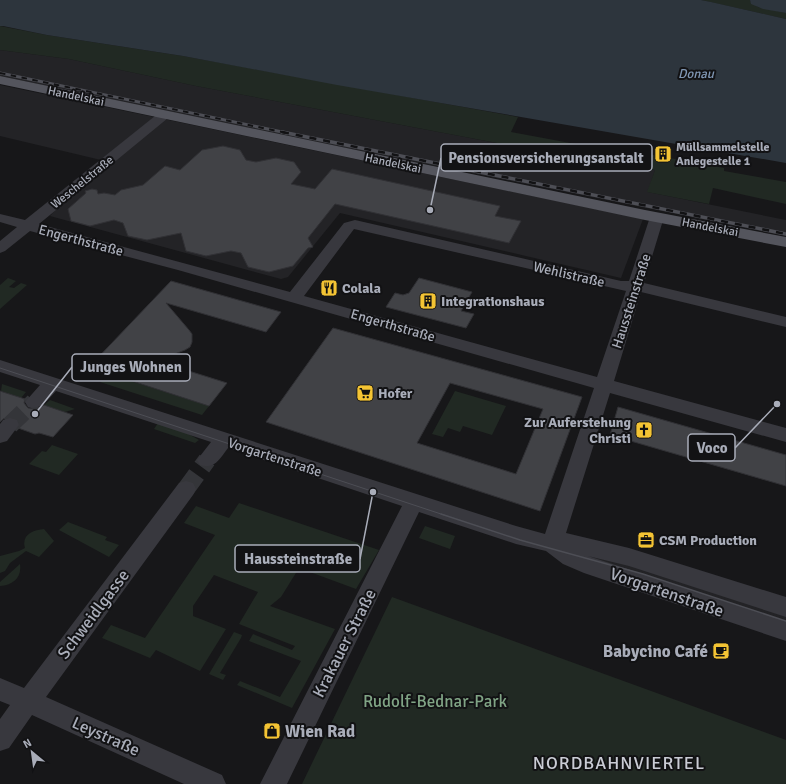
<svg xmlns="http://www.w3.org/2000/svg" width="786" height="784" viewBox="0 0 786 784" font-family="Signika,sans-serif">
	<rect width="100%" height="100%" fill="#171719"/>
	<path fill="#232326" d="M0,50L69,59L196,86L481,140L560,155L655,170L648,192L786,220V236L162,111L0,76Z
		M0,85L643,219L621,278L340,213L288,277L281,279L50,216L101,160L0,136Z
		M587,549L786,611V628L584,559Z"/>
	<path fill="#212923" d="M701,0H750V1L758,7L786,13V19Z
		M0,26L47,35L183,56L518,117L511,132L608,150L610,147L724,168V171L786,182V204L713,188L709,204L647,192L655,170L560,155L481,140L196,86L69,59L0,50Z
		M8,278L16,281L9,287L14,288L21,283L27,285L0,309V285Z
		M109,374L209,406L202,415L100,382Z
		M2,384L26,392L21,398L1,391Z
		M455,391L506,406L492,435L463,426L460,432L448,428L443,437L432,434Z
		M50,400L75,409L65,412L44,405Z
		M158,423L180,429L199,440L195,443L154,429Z
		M52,445L78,454L59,475L29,464L42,451L46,452Z
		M239,503L379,550L356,589L299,568L281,597L270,606L335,629L292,708L237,685L240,681L280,697L301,661L249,641L253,634L292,650L295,646L239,624L258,592L214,575L193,606V616L226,629L200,671L156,650L150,658L102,638L111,625L145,638L215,535L184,523L196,506L229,518Z
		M68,522L107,537L105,540L119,545L109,557L59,530Z
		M425,526L455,536L450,549L419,538Z
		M44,529L54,541L39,557L26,551L10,563L5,571L0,573V556L19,551L25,548C21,535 33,530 44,529Z
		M20,564C22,578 13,585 0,586V582Z
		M392,597L786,740V784H302Z
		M234,632L242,635L241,638L220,673L226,675L223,680L209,674Z"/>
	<path fill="#2d353d" d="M0,0H701L711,2L786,19V163L337,85L183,56L47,35L3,26H0Z
		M750,0H786V13L763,9L751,4Z"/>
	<path fill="#414246" stroke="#313135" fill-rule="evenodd" d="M223,146L240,150L246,160L256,162L276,158L294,162L301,172L291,184L315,189L332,169L500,206L495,216L521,221L509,243L335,204L308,238L313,247L308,248L293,266L269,272L248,267L241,253L231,251L206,256L186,251L181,233L147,240L128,236L123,223L114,220L90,226L71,221L68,209L86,193L85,191L92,189L97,190L98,194L104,193L115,195L121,190L143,185L165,166L180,170L202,150Z
		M419,278L472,292L461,311L474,314L466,328L386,307L395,293L403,295L409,293Z
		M171,281L281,312L266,332L166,303L189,330L192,334V342L190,347L185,350L157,361L227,383L209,406L89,367Z
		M333,328L582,397L540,511L266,422ZM450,383L543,409L516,474L417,443Z
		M0,391L25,399L24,403L28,408L37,409L44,405L73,415L53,437L39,433L35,434L18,428L20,424L17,419L10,417L3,419L0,422Z
		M618,407L786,455V486L610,435Z"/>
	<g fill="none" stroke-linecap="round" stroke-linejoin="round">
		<path stroke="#343539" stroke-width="18" stroke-dasharray="18 9" stroke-linecap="butt" d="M10,425L34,402
			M186,489L207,460"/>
		<path fill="#38383e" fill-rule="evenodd" d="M164,111L168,112L170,115L168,118L39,224L290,292L344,223L355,220L621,281H629L650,217L652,214L657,213L662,214L664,217L644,283L786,317V327L641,292L614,381L786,428V442L610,393L566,533L629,548L786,597V617L629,566L588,556L786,621V641L584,573L563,564L546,551L516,544L419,512L287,784H260L402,506L228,448C220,458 215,470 200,465L197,460L211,442L56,391C47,400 41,411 28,407L25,402L40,385L0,372V360L516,526L545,534L594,388L178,270L30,231L5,251L0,253V241L17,227L0,222V214L25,220L160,112ZM354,229L626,291L597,377L304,296Z
			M10,418L17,420L19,425L7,441L0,443V424L3,420Z
			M186,481L193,483L196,489L193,495L46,697L222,775L226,784H184L32,715L9,748L0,751V719L10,705L0,701V678L24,688L179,483Z"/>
		<path fill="#54555d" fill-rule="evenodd" d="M0,76L645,210L786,237V247L645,220L0,84Z"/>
		<path stroke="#4d4e55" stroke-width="1" d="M0,368L444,515"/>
		<path stroke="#4d4e55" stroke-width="1.5" d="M441,514L520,540L643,574L786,621"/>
		<g stroke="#4d4e55" stroke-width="3">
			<path id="rail-far1" d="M0,73L287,133"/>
		</g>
		<g stroke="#4d4e55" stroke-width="3.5">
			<path id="rail" d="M282,132L786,234"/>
		</g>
		<use href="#rail-far1" stroke="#121214" stroke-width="2" stroke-dasharray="5.5" stroke-linecap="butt"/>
		<use href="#rail" stroke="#121214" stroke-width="2.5" stroke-dasharray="7" stroke-linecap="butt"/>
	</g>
	<defs>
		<g id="building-square" transform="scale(0.9)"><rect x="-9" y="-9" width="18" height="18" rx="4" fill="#f4c434" stroke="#121214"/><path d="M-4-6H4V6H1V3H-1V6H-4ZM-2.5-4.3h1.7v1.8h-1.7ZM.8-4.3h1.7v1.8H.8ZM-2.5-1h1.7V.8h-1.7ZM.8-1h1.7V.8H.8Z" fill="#111"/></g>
		<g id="restaurant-square" transform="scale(0.9)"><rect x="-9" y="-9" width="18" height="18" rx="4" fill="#f4c434" stroke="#121214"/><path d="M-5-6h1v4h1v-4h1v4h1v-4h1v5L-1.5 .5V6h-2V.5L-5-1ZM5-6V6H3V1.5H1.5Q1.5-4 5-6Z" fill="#111"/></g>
		<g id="supermarket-square" transform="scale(0.9)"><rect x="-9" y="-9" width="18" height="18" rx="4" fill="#f4c434" stroke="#121214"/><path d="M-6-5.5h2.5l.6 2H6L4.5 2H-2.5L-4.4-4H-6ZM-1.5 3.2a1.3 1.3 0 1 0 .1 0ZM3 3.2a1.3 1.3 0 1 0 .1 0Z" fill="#111"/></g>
		<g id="church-square" transform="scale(0.9)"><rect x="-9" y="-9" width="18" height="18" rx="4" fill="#f4c434" stroke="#121214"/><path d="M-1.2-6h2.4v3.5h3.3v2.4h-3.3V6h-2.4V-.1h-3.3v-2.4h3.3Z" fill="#111"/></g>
		<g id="office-square" transform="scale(0.9)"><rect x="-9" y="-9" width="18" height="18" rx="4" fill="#f4c434" stroke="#121214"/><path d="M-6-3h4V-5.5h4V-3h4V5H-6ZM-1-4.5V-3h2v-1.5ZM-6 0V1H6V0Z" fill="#111"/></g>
		<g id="cafe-square" transform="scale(0.9)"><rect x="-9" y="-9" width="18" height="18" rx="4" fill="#f4c434" stroke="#121214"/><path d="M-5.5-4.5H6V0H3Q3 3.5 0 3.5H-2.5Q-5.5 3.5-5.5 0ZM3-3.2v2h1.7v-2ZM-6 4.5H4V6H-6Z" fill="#111"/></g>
		<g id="shop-square" transform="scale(0.9)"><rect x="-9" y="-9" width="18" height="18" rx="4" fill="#f4c434" stroke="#121214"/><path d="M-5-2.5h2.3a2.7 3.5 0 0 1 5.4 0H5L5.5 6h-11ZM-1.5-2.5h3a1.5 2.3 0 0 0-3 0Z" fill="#111"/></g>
	</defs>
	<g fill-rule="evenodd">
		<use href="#building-square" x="663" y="154"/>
		<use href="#restaurant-square" x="329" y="288"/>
		<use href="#building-square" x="428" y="301"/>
		<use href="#supermarket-square" x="365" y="393"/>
		<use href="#church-square" x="644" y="430"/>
		<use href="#office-square" x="646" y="540"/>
		<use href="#cafe-square" x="721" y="651"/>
		<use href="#shop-square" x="272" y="731"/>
	</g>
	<g text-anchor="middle" stroke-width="4" stroke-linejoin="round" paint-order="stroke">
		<g font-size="12" fill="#a9adb9" stroke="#121214">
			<text transform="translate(76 96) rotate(12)" y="4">Handelskai</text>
			<text transform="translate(393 163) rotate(12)" y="4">Handelskai</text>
			<text transform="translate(82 182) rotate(-39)" y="4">Weschelstraße</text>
			<text transform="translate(710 227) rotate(11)" y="4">Handelskai</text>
		</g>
		<g font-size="12" font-weight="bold" fill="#a9adb9" stroke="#121214" text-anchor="start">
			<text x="676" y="151">Müllsammelstelle<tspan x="676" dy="14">Anlegestelle 1</tspan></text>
		</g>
		<g font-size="13" font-style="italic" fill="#8097b4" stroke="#121214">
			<text x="696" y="78">Donau</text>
		</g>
		<g font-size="14" fill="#a9adb9" stroke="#121214">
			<text transform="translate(81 240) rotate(15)" y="5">Engerthstraße</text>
			<text transform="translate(569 274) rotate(13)" y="5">Wehlistraße</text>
			<text transform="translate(631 301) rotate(-72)" y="5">Haussteinstraße</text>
			<text transform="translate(393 325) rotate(16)" y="5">Engerthstraße</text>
			<text transform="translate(275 457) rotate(18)" y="5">Vorgartenstraße</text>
		</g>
		<g font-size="14" font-weight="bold" fill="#a9adb9" stroke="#121214" text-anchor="start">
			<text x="342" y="293">Colala</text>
			<text x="441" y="306">Integrationshaus</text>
			<text x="378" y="398">Hofer</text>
			<text x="631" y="427" text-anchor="end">Zur Auferstehung<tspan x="631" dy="16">Christi</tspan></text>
			<text x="659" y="545">CSM Production</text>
		</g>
		<g font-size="17" fill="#a9adb9" stroke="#121214">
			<text transform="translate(667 592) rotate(19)" y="6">Vorgartenstraße</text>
			<text transform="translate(93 614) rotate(-53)" y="6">Schweidlgasse</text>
			<text transform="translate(344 643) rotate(-63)" y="6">Krakauer Straße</text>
			<text transform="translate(106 736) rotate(24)" y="6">Leystraße</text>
		</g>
		<g font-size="17" font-weight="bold" fill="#a9adb9" stroke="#121214" text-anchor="end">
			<text x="708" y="657">Babycino Café</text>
			<text x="285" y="737" text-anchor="start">Wien Rad</text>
		</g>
		<g font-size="17" fill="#80a485" stroke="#121214">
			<text x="435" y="707">Rudolf-Bednar-Park</text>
		</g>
		<g font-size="18" letter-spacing="1" fill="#caccd5" stroke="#121214">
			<text x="619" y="769">NORDBAHNVIERTEL</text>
		</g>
	</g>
	<path fill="none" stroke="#a9adb9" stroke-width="1.5" d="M430 210L441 158M35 414L72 367M777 404L735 448M373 492L360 559"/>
	<g fill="#a9adb9" stroke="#121214" stroke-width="1.5">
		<circle cx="430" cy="210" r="4"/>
		<circle cx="35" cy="414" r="4"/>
		<circle cx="777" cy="404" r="4"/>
		<circle cx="373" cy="492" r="4"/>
	</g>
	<g fill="#121214" stroke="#a9adb9" stroke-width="1.5">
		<rect x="441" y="144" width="211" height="27" rx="4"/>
		<rect x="72" y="354" width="118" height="27" rx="4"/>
		<rect x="688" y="434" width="47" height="27" rx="4"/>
		<rect x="235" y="545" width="125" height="27" rx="4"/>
	</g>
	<g font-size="15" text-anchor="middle" font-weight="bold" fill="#a9adb9">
		<text x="546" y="163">Pensionsversicherungsanstalt</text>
		<text x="131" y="372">Junges Wohnen</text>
		<text x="712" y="453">Voco</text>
		<text x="298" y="564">Haussteinstraße</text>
	</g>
	<g transform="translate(32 752) rotate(331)" stroke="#121214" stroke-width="3" paint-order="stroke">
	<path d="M0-3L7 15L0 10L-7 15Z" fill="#a9adb9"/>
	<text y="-6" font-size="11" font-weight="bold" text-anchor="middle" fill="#a9adb9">N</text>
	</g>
</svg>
